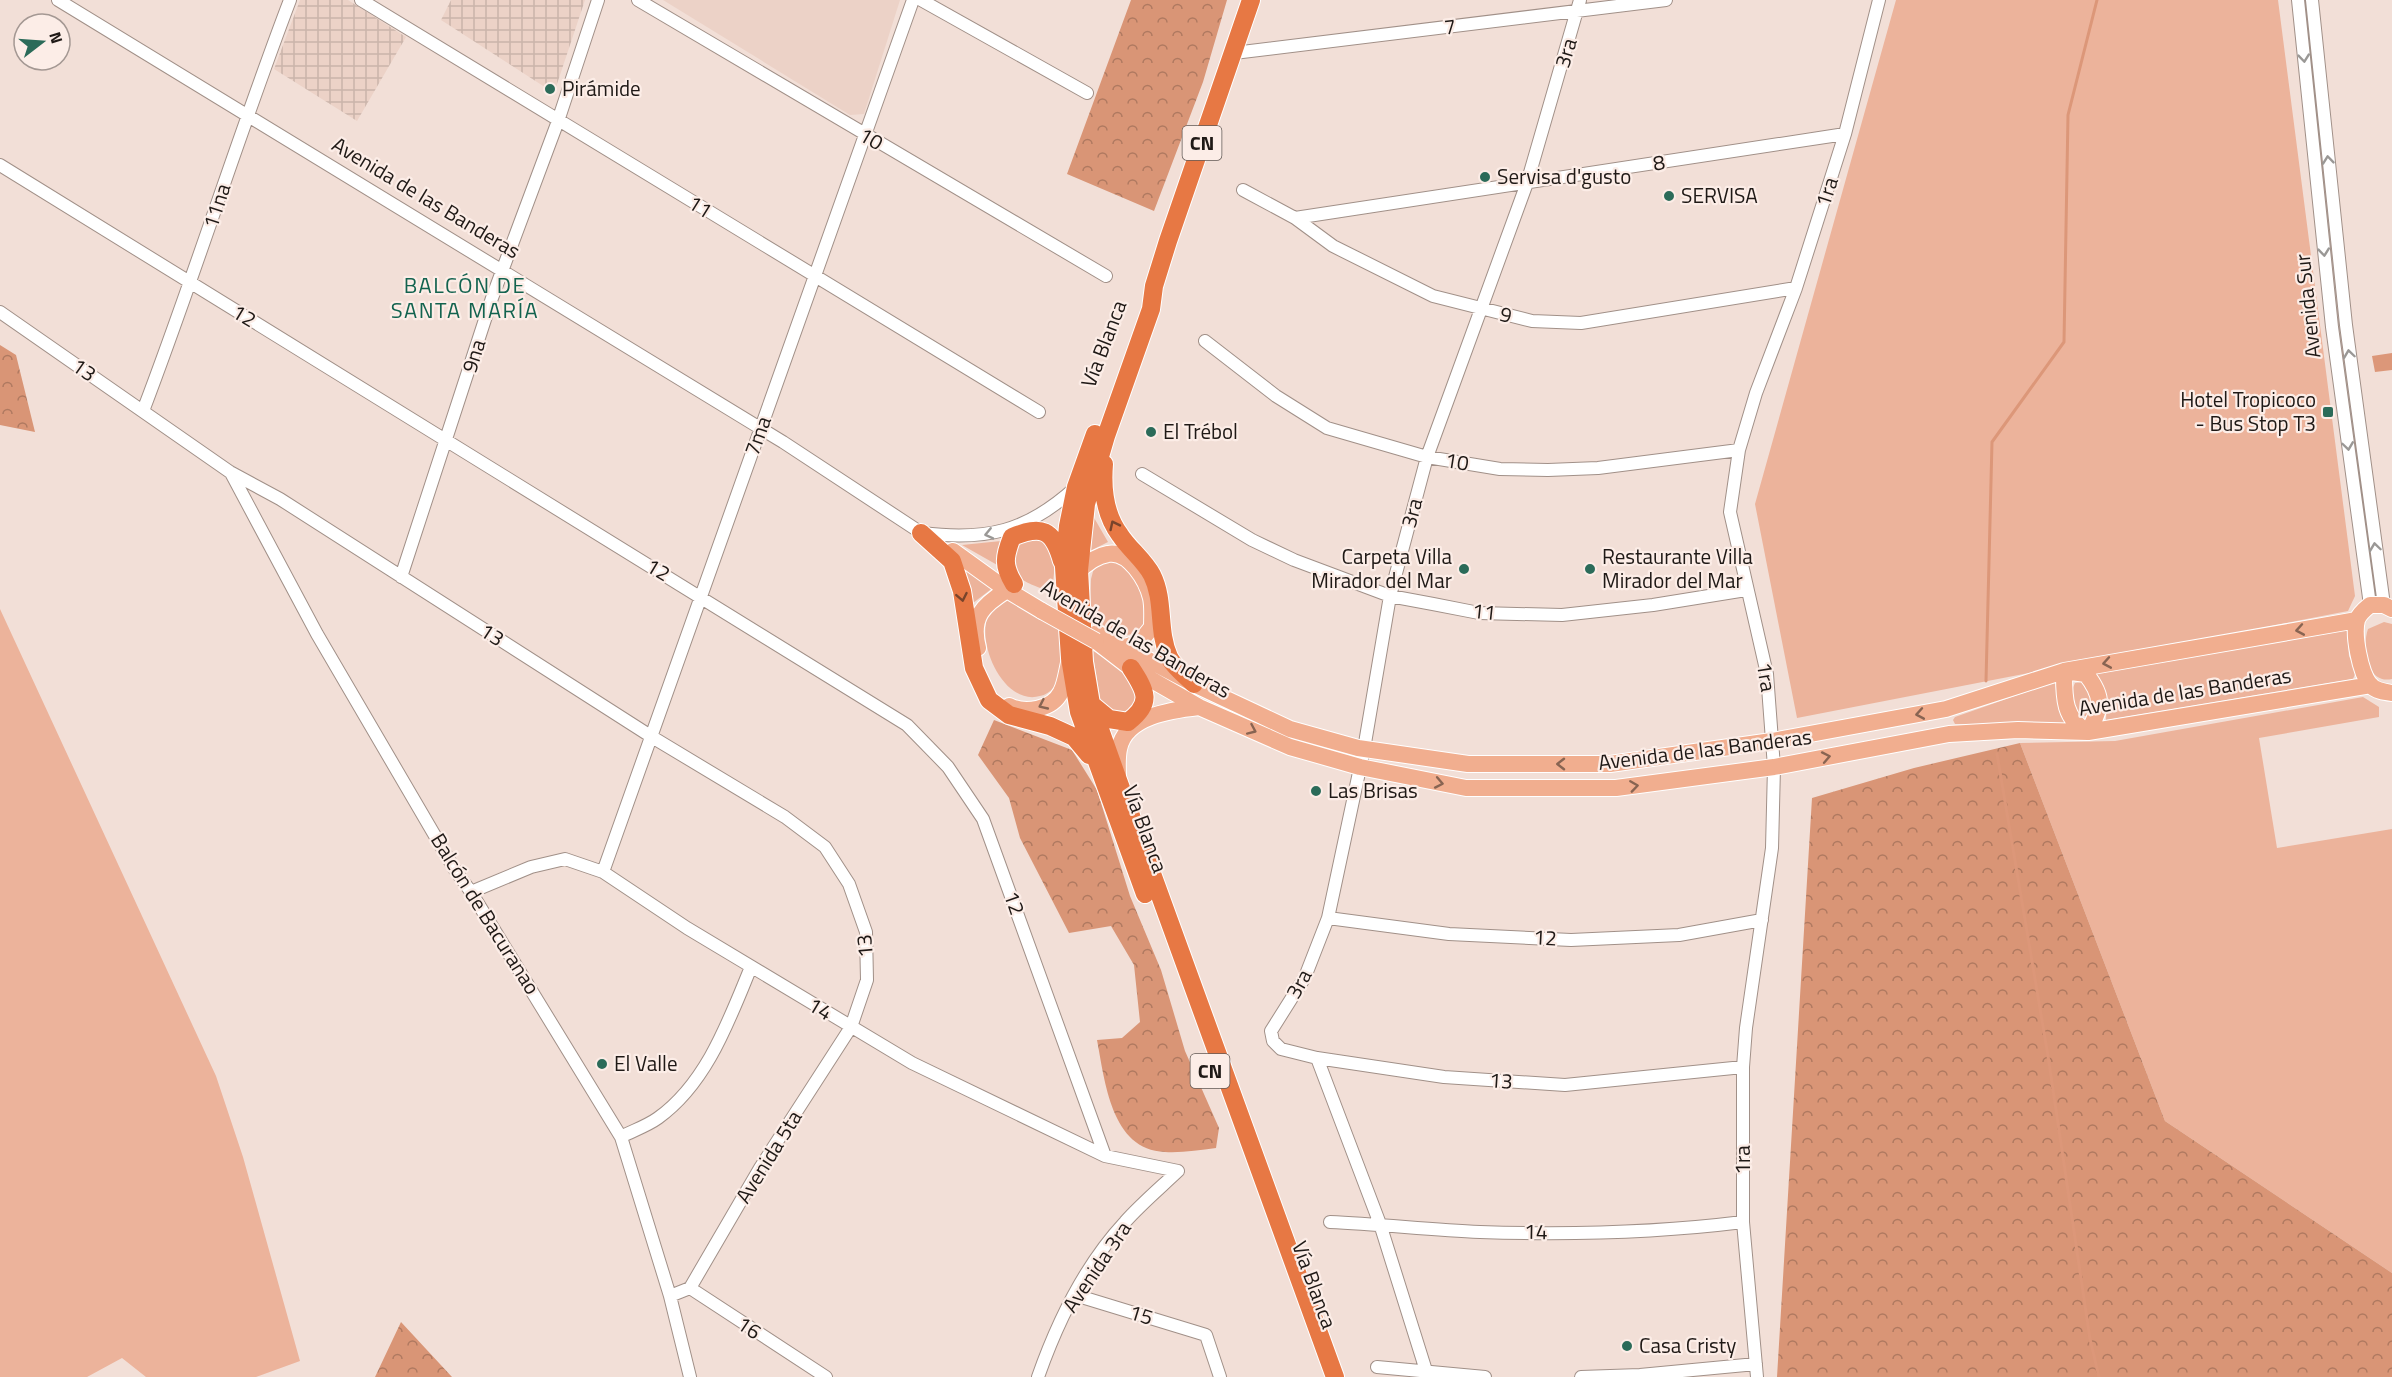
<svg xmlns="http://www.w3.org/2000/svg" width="2392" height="1377" viewBox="0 0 2392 1377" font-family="'Titillium Web',sans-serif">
	<defs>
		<pattern id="industrial-grid" width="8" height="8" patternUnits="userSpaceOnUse" patternTransform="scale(1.5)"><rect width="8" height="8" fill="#ecd2c7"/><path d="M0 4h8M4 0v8" fill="none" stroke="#cab4aa"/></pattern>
		<pattern id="forest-crowns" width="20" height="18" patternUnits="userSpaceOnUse" patternTransform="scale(1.5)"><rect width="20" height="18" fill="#d99576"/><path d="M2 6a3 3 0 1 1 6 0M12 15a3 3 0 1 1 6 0" fill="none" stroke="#af7960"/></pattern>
	</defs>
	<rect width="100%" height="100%" fill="#f2dfd7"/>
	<path fill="#ecd2c7" d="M663,0H900L864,114L850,115Z"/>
	<path fill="url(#industrial-grid)" d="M300,0H348L406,37L357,121L274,69Z
		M451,0H585L554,93L441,20Z"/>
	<path fill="#ecb39b" d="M1896,0H2278L2355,596L2348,611L1797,718L1755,504Z
		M1093,516L1108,542L1088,552Z
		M1045,537L1055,563L1052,593C1019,578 1012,583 1015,543Z
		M1001,541L999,566L962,545Z
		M1107,558C1145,568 1145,595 1145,629C1124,643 1110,628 1090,617L1091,579L1095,564Z
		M962,566L994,587L973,603Z
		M1004,598L1059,627C1060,641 1063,660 1060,673C1058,684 1051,694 1040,696C1005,706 978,647 987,619C990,609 996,604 1004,598Z
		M0,609L216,1076L243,1157L300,1361L256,1377H146L122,1358L87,1377H0Z
		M2384,622L2392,624V679C2366,685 2362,646 2368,629Z
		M2347,628L2349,656L2356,672L2353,679L2106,720L2107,696L2095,672Z
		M1092,650L1129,675L1138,686L1135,710L1115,716L1101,703Z
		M2055,682L2058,686L2064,719V724L2060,726L1955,724L1953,720L1955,717Z
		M2082,682L2092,694L2091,712L2087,716H2081C2071,708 2069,694 2075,683Z
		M2363,697L2379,707V717L2259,738L2277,848L2392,829V1273L2165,1121L2020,743L2115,741Z"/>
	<path fill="url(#forest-crowns)" d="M1131,0H1227L1203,82L1154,211L1067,174Z
		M0,345L16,355L35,432L0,425Z
		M994,720L1072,750L1097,790L1130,896L1161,970L1185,1051L1219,1128L1216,1148C1199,1150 1182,1153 1165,1152C1111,1150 1105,1081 1097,1040L1122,1038L1140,1022L1134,965L1111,926L1069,933L1020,838L1009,798L978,755Z
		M2020,743L2165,1121L2392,1273V1377H1777L1812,798L1914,768Z
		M401,1322L452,1377H375Z"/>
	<path fill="#dc9779" d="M2392,353V370L2375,372L2372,356Z"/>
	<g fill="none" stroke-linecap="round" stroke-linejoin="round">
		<path stroke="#dc9779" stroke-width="3" d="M1986,681L1992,442L2064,342L2068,115L2097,0
			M1997,754L2048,1056L2090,1339L2099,1377"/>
		<g stroke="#a19088" stroke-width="14">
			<path id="minor" d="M58,0L783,442L926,536
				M361,0L1039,412
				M638,0L1106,276
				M921,0L1087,93
				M1580,0L1527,183L1427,457L1390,596L1364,749L1328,918L1305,977L1271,1031L1273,1041L1281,1049L1317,1058L1444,1077L1565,1085L1743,1067
				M2298,0L2332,327L2370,605
				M2312,0L2346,325L2384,605
				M1234,53L1666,0
				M0,165L907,725L948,767L983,819L1105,1156
				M1243,190L1295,218L1333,246L1433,296L1532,321L1581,323L1796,288
				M1295,218L1845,134
				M0,312L230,472L280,499L652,737L785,817L825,847L849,884L866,932L867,980L851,1027L760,1168L690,1288
				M1205,341L1276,396L1327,428L1427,457L1500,469L1548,470L1598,468L1739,450
				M143,411C195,275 238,136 290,0
				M231,473L317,634L455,870L471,892L621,1137L670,1296L690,1377
				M1142,474L1252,540L1294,560L1390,596L1433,604L1479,613L1562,615L1653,605L1746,590
				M922,533C986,541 1027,532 1076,487
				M401,577L492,298L558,121L598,0
				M603,872L913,0
				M471,892L531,867L565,859L603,872L687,928L912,1063L1105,1156L1178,1171
				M1328,918L1449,934L1571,940L1679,935L1762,920
				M1317,1058L1380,1224L1428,1377
				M621,1137C632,1131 647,1126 658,1118C707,1083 729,1020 751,967
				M1330,1222C1380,1224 1430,1230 1480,1232C1568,1235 1655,1233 1743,1222
				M1075,1295L1206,1335L1220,1377
				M670,1296L690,1288L826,1377
				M1377,1367L1485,1377
				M1038,1377C1057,1323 1085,1265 1125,1222C1141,1204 1160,1188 1178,1171
				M1581,1377L1640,1375L1756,1364
				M1757,1377L1743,1222V1067L1746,1028L1772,848L1774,767L1767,674L1730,512L1739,450L1756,393L1796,288L1845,134L1879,0"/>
		</g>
		<g stroke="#fff" stroke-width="18">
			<path id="major" d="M953,551L1007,590L1042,611
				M1079,570C1088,563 1096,556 1108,554C1129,550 1147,581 1151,598C1153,607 1152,618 1152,627L1140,642L1125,647
				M2392,609L2384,605H2370C2365,609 2359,614 2357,620C2353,635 2360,672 2370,685C2376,691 2384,692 2392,693
				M1097,633L1194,684L1290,729L1358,748L1468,764H1610L1772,741L1946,709L2064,671L2357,620
				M1096,641L1131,668L1199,707L1290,747L1360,767L1466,788H1616L1774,767L1949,734L2018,730L2088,732L2371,685
				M978,648C970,617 983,605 1007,590
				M2064,671L2086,674C2104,697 2102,707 2088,732C2063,719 2064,696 2064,671Z
				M1009,706C1025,714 1052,710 1061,692C1066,683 1067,669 1070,659
				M1118,778C1118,769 1117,758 1119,749C1125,716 1172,710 1199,707"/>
		</g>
		<g stroke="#fff" stroke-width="20">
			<path id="highway" d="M1251,0L1168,241L1154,286L1151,309L1106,436L1086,504L1079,570L1084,662L1091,704L1118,780L1335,1377
				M1095,434L1076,487L1068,526L1064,567L1070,658L1079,712L1145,894
				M1104,464C1102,488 1105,515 1120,535C1129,549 1144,560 1152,575C1165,601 1157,630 1169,657C1173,666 1186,676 1194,684
				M921,533L952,561L962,591L974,668L989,700L1009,715L1050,726L1074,737L1089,755
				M1014,584C1003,566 1004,557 1012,537C1042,525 1053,529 1062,561
				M1092,705L1109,719L1128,722C1153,703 1146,691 1131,668"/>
		</g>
		<use href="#minor" stroke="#fff" stroke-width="12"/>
		<use href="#major" stroke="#f1ae8f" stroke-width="16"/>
		<use href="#highway" stroke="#e77844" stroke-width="18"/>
		<g stroke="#fff" stroke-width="18" stroke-linecap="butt">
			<path id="major-bridge" d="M1042,611L1096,641"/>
		</g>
		<use href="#major-bridge" stroke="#f1ae8f" stroke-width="16"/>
	</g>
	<defs><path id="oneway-chevron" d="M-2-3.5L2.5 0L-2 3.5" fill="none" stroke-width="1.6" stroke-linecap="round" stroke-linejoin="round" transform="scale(1.5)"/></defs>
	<g stroke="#9a9896">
		<use href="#oneway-chevron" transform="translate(2304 58) rotate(84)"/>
		<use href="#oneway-chevron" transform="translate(2328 160) rotate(-96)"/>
		<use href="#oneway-chevron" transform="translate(2324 252) rotate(84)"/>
		<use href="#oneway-chevron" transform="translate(2349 354) rotate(-98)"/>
		<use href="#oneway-chevron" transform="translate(2348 446) rotate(82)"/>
		<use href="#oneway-chevron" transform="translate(989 534) rotate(167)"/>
		<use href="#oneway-chevron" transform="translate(2375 547) rotate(-98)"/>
	</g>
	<g stroke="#79442b">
		<use href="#oneway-chevron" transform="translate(1114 525) rotate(-116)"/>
		<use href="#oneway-chevron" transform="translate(962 597) rotate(79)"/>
	</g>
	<g stroke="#886452">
		<use href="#oneway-chevron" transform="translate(2300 630) rotate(170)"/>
		<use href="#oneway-chevron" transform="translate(2107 663) rotate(170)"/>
		<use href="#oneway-chevron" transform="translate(1043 705) rotate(155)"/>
		<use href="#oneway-chevron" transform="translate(1920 714) rotate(170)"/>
		<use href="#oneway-chevron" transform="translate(1252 730) rotate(24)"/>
		<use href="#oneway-chevron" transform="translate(1826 757) rotate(-11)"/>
		<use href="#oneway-chevron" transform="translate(1561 764) rotate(180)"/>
		<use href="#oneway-chevron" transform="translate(1439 783) rotate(11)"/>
		<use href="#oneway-chevron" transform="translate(1634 786) rotate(-8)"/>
	</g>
	<g fill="#2b6b59" stroke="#fcede7" stroke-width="2">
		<circle cx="550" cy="89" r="6"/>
		<circle cx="1485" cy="177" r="6"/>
		<circle cx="1669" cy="196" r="6"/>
		<rect x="2322" y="406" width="12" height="12" rx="3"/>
		<circle cx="1151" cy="432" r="6"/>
		<circle cx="1464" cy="569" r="6"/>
		<circle cx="1590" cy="569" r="6"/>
		<circle cx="1316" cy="791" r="6"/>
		<circle cx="602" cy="1064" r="6"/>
		<circle cx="1627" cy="1346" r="6"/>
	</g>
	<g text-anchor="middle" stroke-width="4.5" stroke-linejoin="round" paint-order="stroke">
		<g fill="#fcede7" stroke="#615955" stroke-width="1.5">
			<rect x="1182.5" y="126" width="39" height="34" rx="4.5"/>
			<rect x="1190.5" y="1054" width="39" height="34" rx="4.5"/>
		</g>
		<g font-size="20" font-weight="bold" fill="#1f1916">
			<text x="1202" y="150">CN</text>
			<text x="1210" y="1078">CN</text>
		</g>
		<g font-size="21" fill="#1f1916" stroke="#fcede7">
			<text transform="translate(1450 27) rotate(-7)" y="7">7</text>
			<text transform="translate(1566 53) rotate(-73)" y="7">3ra</text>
			<text transform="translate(871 139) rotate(30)" y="7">10</text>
			<text transform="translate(1659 163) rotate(-9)" y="7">8</text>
			<text transform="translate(1827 192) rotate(-72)" y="7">1ra</text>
			<text transform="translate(426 198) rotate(31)" y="7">Avenida de las Banderas</text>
			<text transform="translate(217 206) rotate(-72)" y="7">11na</text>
			<text transform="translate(700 207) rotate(32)" y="7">11</text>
			<text transform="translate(2308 306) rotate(-96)" y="7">Avenida Sur</text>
			<text transform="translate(1506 315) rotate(14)" y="7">9</text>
			<text transform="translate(244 316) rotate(31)" y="7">12</text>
			<text transform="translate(1104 344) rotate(-69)" y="7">Vía Blanca</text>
			<text transform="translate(474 356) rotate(-72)" y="7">9na</text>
			<text transform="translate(84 370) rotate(35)" y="7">13</text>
			<text transform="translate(758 436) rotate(-70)" y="7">7ma</text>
			<text transform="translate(1457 462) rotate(9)" y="7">10</text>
			<text transform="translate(1412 513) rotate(-75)" y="7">3ra</text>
			<text transform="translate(658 570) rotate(31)" y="7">12</text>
			<text transform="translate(1484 612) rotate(6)" y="7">11</text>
			<text transform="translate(492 635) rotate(33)" y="7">13</text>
			<text transform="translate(1136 639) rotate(30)" y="7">Avenida de las Banderas</text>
			<text transform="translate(1766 677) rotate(81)" y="7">1ra</text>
			<text transform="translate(2185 692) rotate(-9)" y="7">Avenida de las Banderas</text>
			<text transform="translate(1705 750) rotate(-7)" y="7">Avenida de las Banderas</text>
			<text transform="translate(1145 829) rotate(70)" y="7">Vía Blanca</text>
			<text transform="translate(1014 903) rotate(71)" y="7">12</text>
			<text transform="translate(485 914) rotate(58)" y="7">Balcón de Bacuranao</text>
			<text transform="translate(1545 938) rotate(3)" y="7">12</text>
			<text transform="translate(865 946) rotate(-95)" y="7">13</text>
			<text transform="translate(1299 984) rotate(-61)" y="7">3ra</text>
			<text transform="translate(820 1009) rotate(31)" y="7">14</text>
			<text transform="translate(1501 1081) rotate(4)" y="7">13</text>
			<text transform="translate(769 1157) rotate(-58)" y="7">Avenida 5ta</text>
			<text transform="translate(1743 1160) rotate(-90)" y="7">1ra</text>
			<text transform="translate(1536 1232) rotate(1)" y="7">14</text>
			<text transform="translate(1097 1267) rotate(-56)" y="7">Avenida 3ra</text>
			<text transform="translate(1314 1285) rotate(70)" y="7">Vía Blanca</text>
			<text transform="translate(1141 1315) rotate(17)" y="7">15</text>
			<text transform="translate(749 1328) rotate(34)" y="7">16</text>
		</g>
		<g font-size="21" fill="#1f1916" stroke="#fcede7" text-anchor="start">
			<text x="562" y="96">Pirámide</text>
			<text x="1497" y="184">Servisa d'gusto</text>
			<text x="1681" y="203">SERVISA</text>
			<text x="2316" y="407" text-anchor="end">Hotel Tropicoco<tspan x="2316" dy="24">- Bus Stop T3</tspan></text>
			<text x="1163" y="439">El Trébol</text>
			<text x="1452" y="564" text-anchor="end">Carpeta Villa<tspan x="1452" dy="24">Mirador del Mar</tspan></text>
			<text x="1602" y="564">Restaurante Villa<tspan x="1602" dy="24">Mirador del Mar</tspan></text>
			<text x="1328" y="798">Las Brisas</text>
			<text x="614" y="1071">El Valle</text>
			<text x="1639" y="1353">Casa Cristy</text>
		</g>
		<g font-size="22" letter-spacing="1.5" fill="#13634f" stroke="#fcede7">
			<text x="465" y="293">BALCÓN DE<tspan x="465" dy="25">SANTA MARÍA</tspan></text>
		</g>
	</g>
	<g transform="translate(42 42) rotate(73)"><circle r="28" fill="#fcede7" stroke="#a49893" stroke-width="1.5"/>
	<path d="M0-4.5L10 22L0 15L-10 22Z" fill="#2b6b59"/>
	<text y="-9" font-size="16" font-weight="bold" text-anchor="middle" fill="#1f1916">N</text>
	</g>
</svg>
